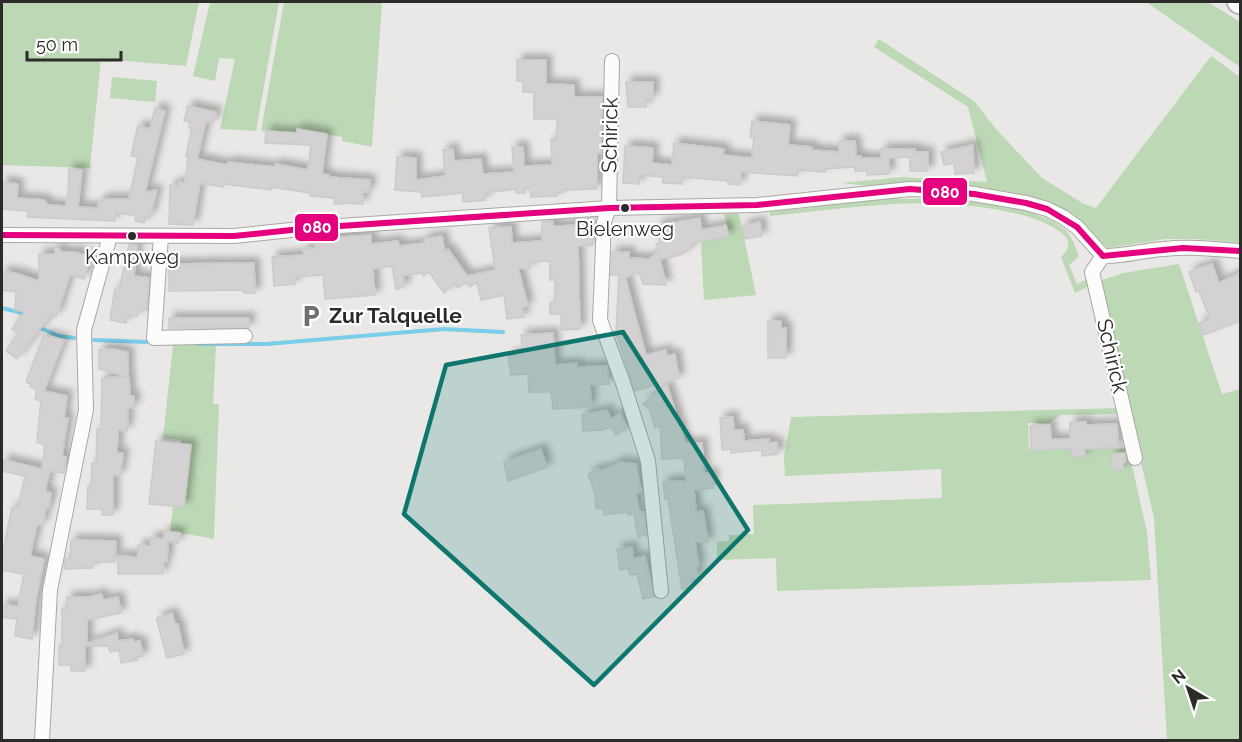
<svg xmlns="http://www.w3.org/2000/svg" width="1242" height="742" viewBox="0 0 1242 742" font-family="Raleway,sans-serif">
	<defs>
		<filter id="shadow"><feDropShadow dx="5.5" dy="-5.5" stdDeviation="3" flood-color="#0004"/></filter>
	</defs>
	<rect width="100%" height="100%" fill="#e9e8e6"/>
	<path fill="#bcd8b5" d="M2,2H199L186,66L101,59L90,168L2,165Z
		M210,2H279L256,131L220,129L235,59L219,58L215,81L193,76Z
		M284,2H382L372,147L342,141V137L313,132V134L261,131Z
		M1146,2H1208L1240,22V67Z
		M879,39L974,101L996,129L1042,178L1084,204L1096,208L1211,56L1240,77V243L1197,239H1165L1109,248L1029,197L989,190L901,184L869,186L841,183L903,177L987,182L968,107L874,47Z
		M112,77L157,81L155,102L110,98Z
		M885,199C934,198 1022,199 1063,228C1071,234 1075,246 1079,256L1069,265L1077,284L1088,279L1091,285L1075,293L1061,257C1071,248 1071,239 1060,232C1045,221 1027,216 1009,212C926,194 853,208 770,216V212Z
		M739,213L756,295L704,300L701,242L729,236L724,214Z
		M1179,264L1222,394L1240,389V740H1167L1154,518L1099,281L1124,273Z
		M444,328L504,331L505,334L444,331L349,337L267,346H216L213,404H219L214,539L170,531L181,440L163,438L173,345L155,344L267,342Z
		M1120,408L1121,414L1061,415L1049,423H1028L1029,450L1128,448L1147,532L1151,580L777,591L776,558L717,560V542L729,541V535L754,534L753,505L942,498L941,469L785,476L784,456L791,417Z"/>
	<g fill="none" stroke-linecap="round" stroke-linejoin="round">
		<path stroke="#7aceec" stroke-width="4" d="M2,308L22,313L26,316
			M38,327L59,336L74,338
			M94,340L147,342
			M198,344H267L444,329L503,332"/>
	</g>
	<path fill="#d3d1d1" stroke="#cccbcb" stroke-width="1.5" filter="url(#shadow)" d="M517,60H546V84L574,85V97H602L601,153H597V189L563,190V192L557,193V196L531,197L530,188H524L525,193H516V189L484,193L485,200L463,202V193L422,197L421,192L395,190L397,157L416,158V180L445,176L443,150L453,149L454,161L481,159L483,174L514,172L512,147H523L524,166L552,165L551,139H557V119H534V92H523V81H517Z
		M626,82H653V99H646V107H628Z
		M188,106L216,112L213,123L206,121L197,159L227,165L228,162L275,167V164L308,170L311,145L265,143L266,131L297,133V129L327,134L322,174L329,175L328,177L370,180L369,192H363V204L344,203V204H334V198L310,196V193L271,187V190L224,184L223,187L200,183L193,225L169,224L170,185L178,186L179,182L185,183L188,157L186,156L192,128H189L190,122L184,121Z
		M155,108L165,111L145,192L157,190L150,217L146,216L144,223L135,221L136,216L116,212L115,221L27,217L28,211L2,209V182L18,184L17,198L44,200L48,205L66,206V199H68L69,169L82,170L78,207L98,208L99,201L103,202V199H129L138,157L131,156L138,126L150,129Z
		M752,121L790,125L788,145L812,147V150L839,152V141H855L856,156H861V158H881V149H915V152H928V171H910V157L889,158V174L867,175V171H855V167L825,169V172L798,170L797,176L741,172L740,185L728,184V181L682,177V184L663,183V177L640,175L639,184L623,183L625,146L653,148L652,163L672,165L674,143L724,149L723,155L752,158L754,138L750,137Z
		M973,145L974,173L955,174L954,163L944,165L941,152Z
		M700,218L701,230L726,225L729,236L691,243L692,247L680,255L660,259L666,285L643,284L639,273L625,277L646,355L666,350L667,356L675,354L679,378L635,391L616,333L619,275H611L612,252H629V258L649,259L658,252L656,244L660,243L657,225Z
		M553,221V226L592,225L593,245L578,246L580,329L561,330V314H550V303L555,302V280H550V261L531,262L530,269L518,268L528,306L522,307L524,317L507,319L504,295L481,300L477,282L470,287L466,282L458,288L455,284L444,293L429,272L423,276V273L403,275L405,286L396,290L392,266L373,269L375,295L325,299L323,275L295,277V284L274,286L272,257L304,255L303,249L315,248L314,239L371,235V244L398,241L399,246L425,243L424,239L442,236L445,252L448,249L467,276L495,270L489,228L511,227L512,243L542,241V222Z
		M760,222L762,236L745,239L742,226Z
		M55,245L62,252H75L90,257L84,279L70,275L56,317L52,314L50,316L17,359L6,351L18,334L12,329L24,312L15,310L16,292L2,290V272L15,273L39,281V254H55Z
		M129,245H137L134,276L149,278L147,310L139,308L137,316L127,315L126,323L110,320L115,289L119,290Z
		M254,263L255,293H243V290L169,291V264Z
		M1212,264L1219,283L1240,273V321L1203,335L1199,323L1210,319L1199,291L1196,292L1189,272Z
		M169,318H249V328H169Z
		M768,321H781V328H786V358H768Z
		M553,333L555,365L577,363V367L607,366L609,384L590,385L591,407L553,409L551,392H529L528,374L511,375L508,356L523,353L521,335Z
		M44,335L64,340L44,391L67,396L64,418H68L62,456L66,457L64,473L50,471L45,491L51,493V496L48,509L46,508L43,524L37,525L30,556L44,559L36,599L32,639L15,636L17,619L2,617V605L18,606L24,574L2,570V556L12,507L18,508L25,476L2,471L4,460L42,469L45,445L37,442L41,401L35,399L37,390L30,387L31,384L26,382Z
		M112,349L128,352V377L99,369V350Z
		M129,377L130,396H134V408L128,407L127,431L118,430L117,453H123L122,464H121L120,476L113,475V515H102V509H87L88,486H91L92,463L96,464L97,429H101L102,378Z
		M667,385L685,443H702L704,473H712L713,484V488L694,490L696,512L703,511L708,542H695L699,566L696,567L698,577L691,579L692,587L682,589L668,499H665L663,482L686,481L684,458L662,459L660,426L655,428L649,409L643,404Z
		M607,410L611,419L620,413L627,428L616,435L611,426L604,430L583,431L582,415Z
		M733,417L734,430H743L744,441L769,439V443L777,442L778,454L762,456V450L731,453V449L722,450L720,418Z
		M1070,422H1086V425L1117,424L1118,448L1085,449V456L1072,457V449L1031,450L1030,426L1050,425L1051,439H1070Z
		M156,441L191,445L184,507L149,504Z
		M541,449L547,467L508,481L504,462Z
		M1125,453L1126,462L1123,463V469L1113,470L1111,454Z
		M618,462L636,464L641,492L636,493L639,513L644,512L646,535L638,537L634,514L628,515V512L604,515L603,508L596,509L595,494L588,474L599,469L600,471L618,464Z
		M165,531L180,533L178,543L168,541L167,562H164L163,574H118V556L138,557V545L150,546L151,537L163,539Z
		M71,540L116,541L115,562H93L92,568L64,569L65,559H70Z
		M632,547L633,559L645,556L654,597L643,599L637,574L630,575L628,568L620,570L617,549Z
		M102,594L103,600L118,597L121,613L87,620V644L117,633L118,641L133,639L134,642L140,641L143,656L136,657L137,660L121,663L119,650L110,652L108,646H85V671H71V665H59V646H62V608H67V597H89Z
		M172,613L175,624H178L184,654L167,658L157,621V618Z"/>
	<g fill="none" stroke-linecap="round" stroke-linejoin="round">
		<g stroke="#a9a8a6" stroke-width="16">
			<path id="minor" d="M612,61L609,208L604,222L600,320L623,383L648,461L661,591
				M2,235L234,236L310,228L609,208L757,205L910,189L942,190L974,194L1026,203L1047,209L1063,217L1077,227L1103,256C1123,257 1144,250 1164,249C1190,246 1215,249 1240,251
				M161,236L154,338L245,336
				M1103,256L1092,272L1135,458
				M42,740L50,590L86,410L84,330L110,236"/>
		</g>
		<g stroke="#a9a8a6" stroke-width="24">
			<path id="highway" d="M1238,2L1240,3"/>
		</g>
		<use href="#minor" stroke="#fcfcfb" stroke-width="14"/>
		<use href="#highway" stroke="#fcfcfb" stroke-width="21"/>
		<g stroke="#fff" stroke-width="10">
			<path id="bus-1" d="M2,235L234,236L310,228L609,208L757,205L910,189L974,194L1026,203L1047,209L1077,227L1103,256L1183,248L1240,251"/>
		</g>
		<use href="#bus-1" stroke="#e5007d" stroke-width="6"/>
	</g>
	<path fill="#0f766e" fill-opacity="0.2" stroke="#0f766e" stroke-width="4.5" stroke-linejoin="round" d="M623,332L748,530L594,685L404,514L446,365Z"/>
	<defs>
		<g id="parking-bare" transform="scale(1.8)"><path d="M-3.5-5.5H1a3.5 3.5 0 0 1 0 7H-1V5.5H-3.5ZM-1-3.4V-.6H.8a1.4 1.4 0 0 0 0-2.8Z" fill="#6e6d6c" stroke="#fff" stroke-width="2.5" paint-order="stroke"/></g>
	</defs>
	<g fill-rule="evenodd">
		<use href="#parking-bare" x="311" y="316"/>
	</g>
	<g fill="#2c2b2a" stroke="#fff" stroke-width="2">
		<circle cx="625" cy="208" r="5"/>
		<circle cx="132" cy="236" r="5"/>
	</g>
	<g text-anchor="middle" stroke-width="4.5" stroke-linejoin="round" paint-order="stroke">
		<g font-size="20" fill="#2c2b2a" stroke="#fff">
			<text x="625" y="236">Bielenweg</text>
			<text x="132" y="264">Kampweg</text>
		</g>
		<g font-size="21" fill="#2c2b2a" stroke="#fff">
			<text transform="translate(610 135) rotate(-89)" y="7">Schirick</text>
			<text transform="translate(1112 356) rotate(77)" y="7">Schirick</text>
		</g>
		<g font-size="21" font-weight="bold" fill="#2c2b2a" stroke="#fff" text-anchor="start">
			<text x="329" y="323">Zur Talquelle</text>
		</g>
	</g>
	<g stroke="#fff" stroke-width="2">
		<rect x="922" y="177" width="46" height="29" rx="6" fill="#e5007d"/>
		<rect x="294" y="213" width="45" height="29" rx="6" fill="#e5007d"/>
	</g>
	<g font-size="16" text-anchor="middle" font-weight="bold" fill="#fff">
		<text x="945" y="198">080</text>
		<text x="317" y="233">080</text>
	</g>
	<rect width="1242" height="742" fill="none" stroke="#2c2b2a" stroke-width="6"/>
	<g transform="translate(1188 688) rotate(321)" stroke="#ffffff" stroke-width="4.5" paint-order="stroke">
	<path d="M0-4.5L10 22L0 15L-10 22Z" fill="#2c2b2a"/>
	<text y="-9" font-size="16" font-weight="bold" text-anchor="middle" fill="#2c2b2a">N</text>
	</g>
	<path d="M27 51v9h94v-9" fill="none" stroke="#2c2b2a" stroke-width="3"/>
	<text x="36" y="51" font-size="18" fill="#2c2b2a" stroke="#ffffff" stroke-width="4.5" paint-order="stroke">50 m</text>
</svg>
